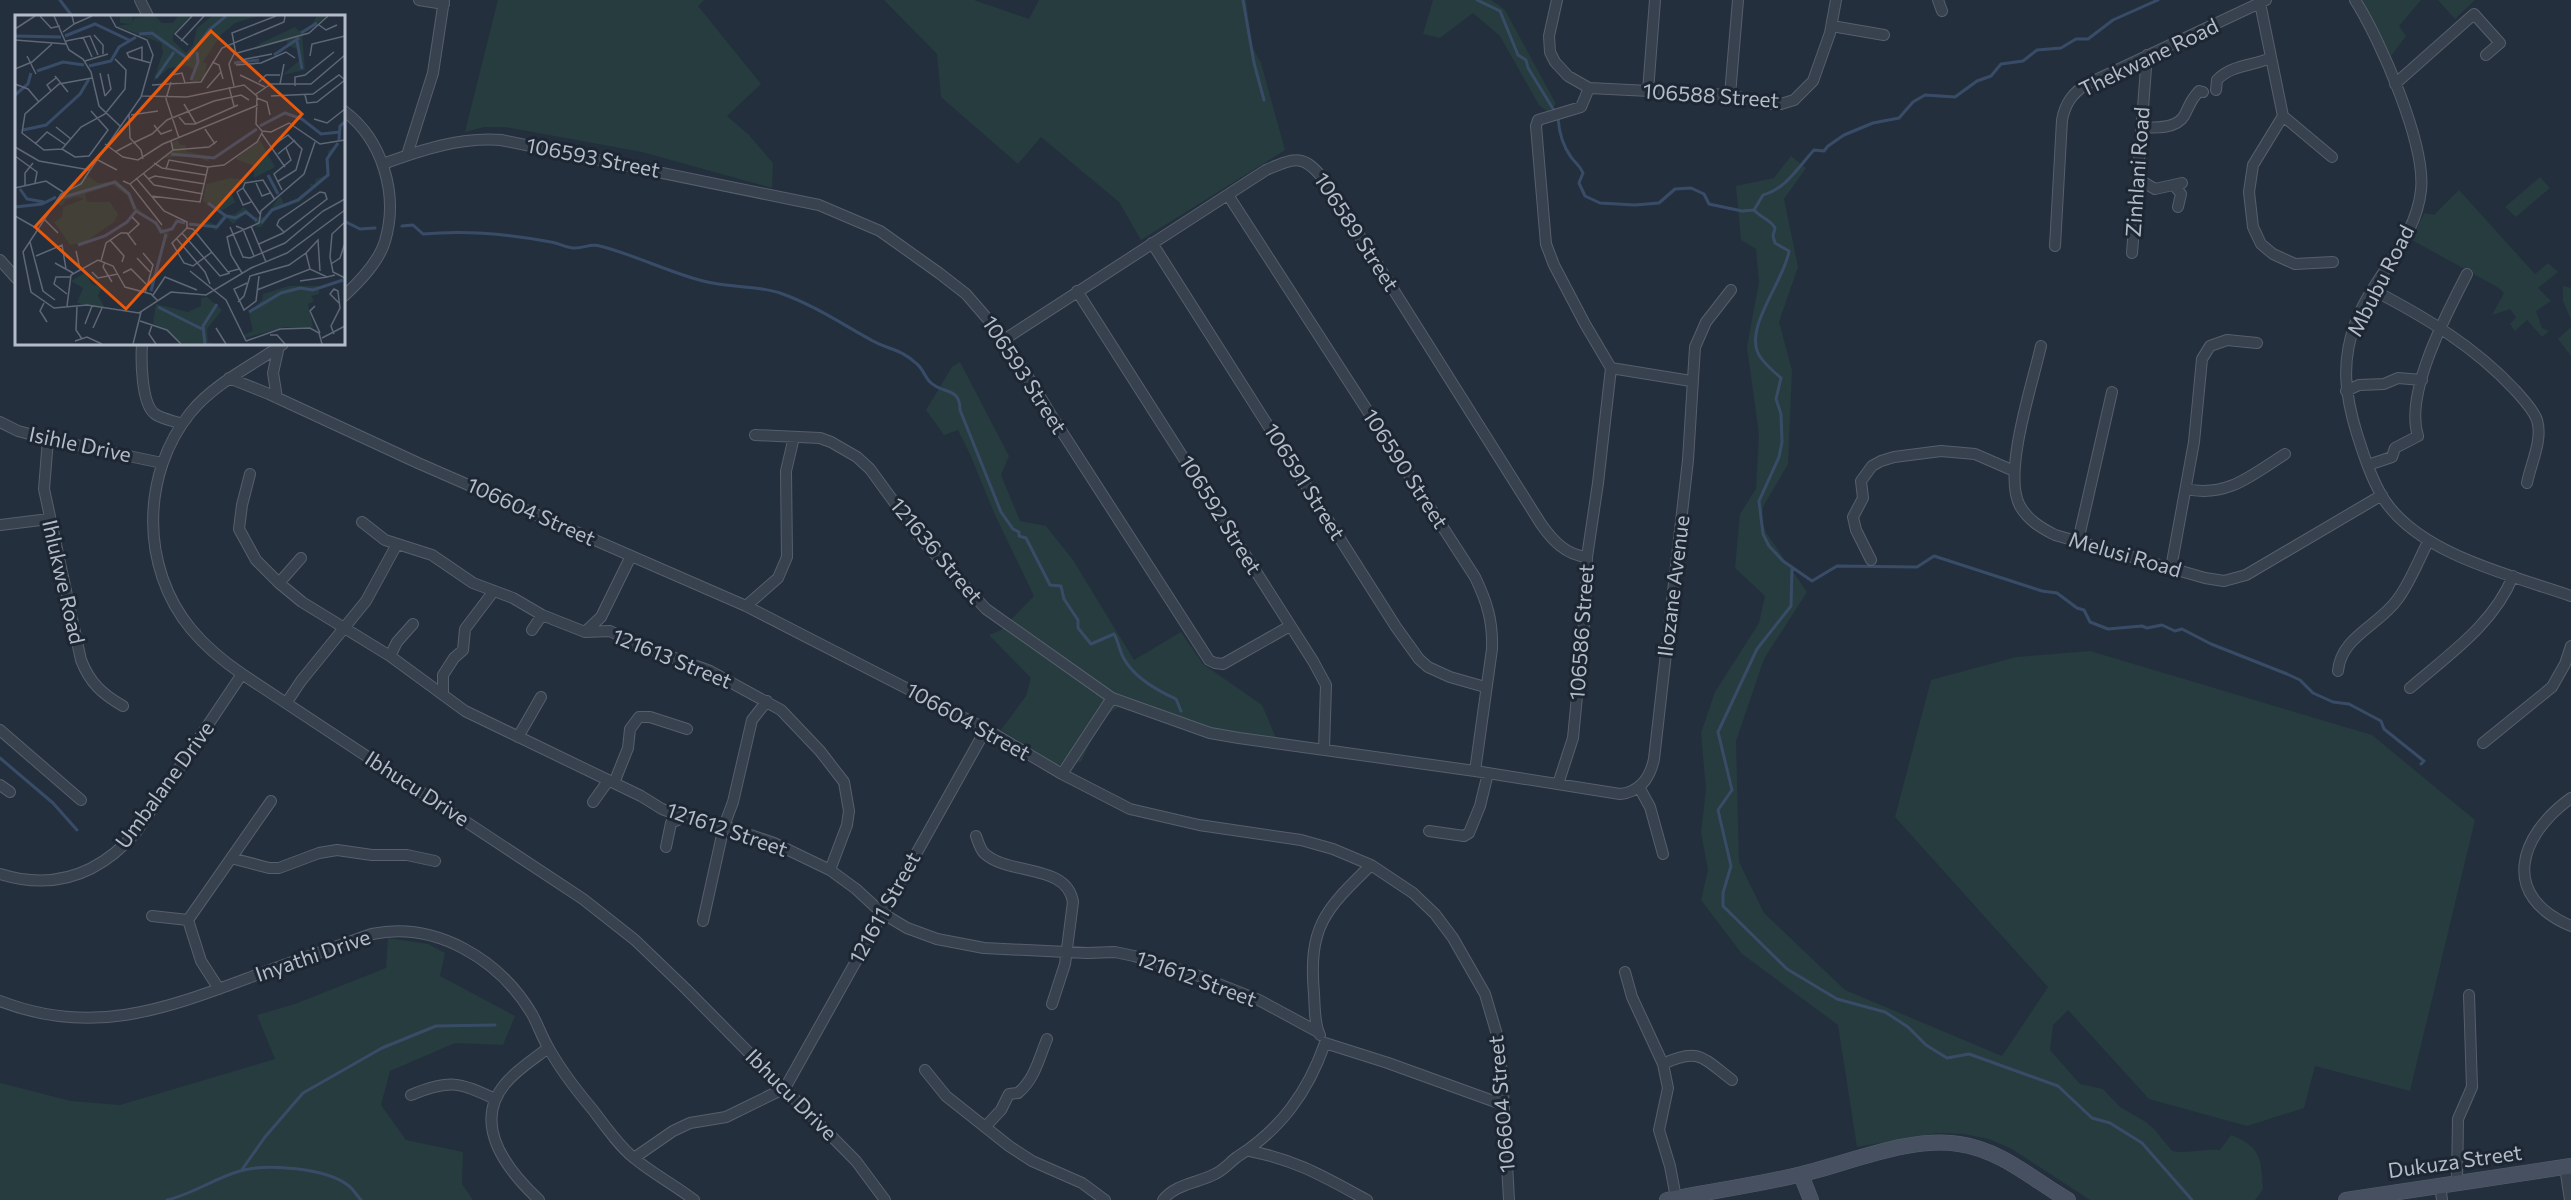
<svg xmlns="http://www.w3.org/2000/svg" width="2571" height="1200" viewBox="0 0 2571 1200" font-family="Commissioner,sans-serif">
	<rect width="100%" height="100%" fill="#242f3e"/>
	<path fill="#263c3f" d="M498,0H704L698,6L761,84L727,116L749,135L773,163L772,188L642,152L505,127H484L465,132Z
		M884,0H974L1029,19L1039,0H1246L1252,46L1261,63L1285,150L1141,240L1119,202L1041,137L1018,164L941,97L937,54Z
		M1433,0H1491L1505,10L1556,104L1548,112L1539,105L1500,36L1473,13L1440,38L1423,34Z
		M2362,0H2421L2399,26L2406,36L2391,56Z
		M2438,0H2475L2455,19Z
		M1791,156L1806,168L1784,199L1798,267L1779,322L1792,370L1788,464L1763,507L1762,522L1767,534L1807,592L1764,659L1736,741L1739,862L1764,913L1845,990L2002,1056L2048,987L1895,817L1931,680L2016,657L2090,651L2372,735L2475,820L2410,1091L2315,1066L2304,1108L2247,1126L2149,1099L2068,1010L2053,1025L2050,1050L2080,1084L2103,1089L2120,1107L2146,1122L2155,1130L2172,1151C2188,1154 2204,1149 2220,1150L2231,1135C2262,1147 2261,1160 2263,1189L2255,1200H2090L2012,1149L1989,1139L1964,1134L1937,1133L1857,1147L1838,1025L1742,954L1701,900L1708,870L1701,833L1706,789L1701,733L1715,692L1759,623L1765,596L1735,568L1740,514L1756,489L1759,434L1747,347L1759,282L1756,249L1741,240L1736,186L1774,178Z
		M2540,177L2550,188L2516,217L2505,207Z
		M2459,190L2535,274L2548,263L2558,272L2538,288L2551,301L2536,311L2542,328L2549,331L2542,337L2527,320L2515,331L2510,324L2516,317L2510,309L2492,315L2504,293L2499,288L2412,240L2424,213L2434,215Z
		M2563,286L2571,288V320L2563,301Z
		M2571,327V356L2558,339Z
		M960,362L1009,456L1001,475L1020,521L1046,526L1073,560L1134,660L1181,632L1203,664L1262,705L1276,738L1277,748L1209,739L1123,706C1100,712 1091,742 1081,762L1057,765L1001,730L1026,696L1031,678L989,635L1001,630L1034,596L995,515L970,454L958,430L944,435L926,410L952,367Z
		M388,938L428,944L445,953L440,976L515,1016L503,1045L455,1043L390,1071L381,1105L406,1140L463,1152L462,1184L473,1200H0V1083L71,1101L120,1105L275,1059L257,1015L295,1004L386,968Z"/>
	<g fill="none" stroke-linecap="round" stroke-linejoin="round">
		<path stroke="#394c67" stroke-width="3" d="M60,0L72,16
			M1243,0L1254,63L1264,100
			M1477,0L1500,11L1518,55L1526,60L1528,68L1555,112
			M1558,118C1559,131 1562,145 1571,157C1575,163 1580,165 1583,173L1579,183L1585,196L1600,203L1635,205L1659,203L1675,189L1691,188L1704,194L1709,204L1742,211L1754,210C1761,218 1770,219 1775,228L1773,236L1775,243L1789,251C1785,281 1740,331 1761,358C1766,365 1774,372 1781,378L1776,399L1781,414L1782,442L1779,457L1759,501L1763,534L1769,546L1783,561L1812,581L1837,566L1917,567L1934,556L2042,591L2057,593L2077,608L2084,610L2090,622L2108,629L2142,626L2147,628L2162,625L2175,631L2182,629L2211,644L2287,674L2300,680L2313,693L2333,702L2349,704L2381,721L2384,729L2424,761L2421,764
			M1754,210L1763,195C1786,189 1800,165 1814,150L1824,151L1828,146L1844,135L1873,123L1899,118L1913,102L1925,95L1955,97L1977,81L1991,76L2001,64L2023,61L2037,50L2061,48L2076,39H2088L2113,20L2158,0
			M344,221L360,229L375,228
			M402,226L413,225L423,234C465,230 509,234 551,242C558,243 565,247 573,248C582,249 591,243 600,246C635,255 668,272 703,281C728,288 755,285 780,293C814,305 842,324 873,341C890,350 901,349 917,364C923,369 925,377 930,382C943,395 960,386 960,410L1001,512L1013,529L1019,532V536L1026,538L1050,585L1061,586L1064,599L1078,620V628L1091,644L1114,634C1118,640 1119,649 1123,657C1133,677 1156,690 1176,699L1181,711
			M1792,569L1791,606L1757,649L1718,732L1732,790L1718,810L1731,866L1723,893V906L1787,969L1837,999L1885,1012L1908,1027L1926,1045L1947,1058L1969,1054L2058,1086L2092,1118L2110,1123L2142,1143L2192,1200
			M0,758L53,803L77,830
			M241,1171L265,1137L303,1093L382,1048L436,1026L495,1025
			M167,1200C193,1194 215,1178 240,1171C267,1163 327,1168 349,1186C354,1190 357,1196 361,1200"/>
		<g stroke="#565f6c" stroke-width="12">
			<path id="street" d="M140,0L148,16
				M419,0L444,4
				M1557,0L1549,36L1550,52L1555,62L1568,76L1589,88L1730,95L1769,104H1781L1794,100L1813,81L1830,33L1836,0
				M1938,0L1942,11
				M2355,0C2380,39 2426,144 2421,190C2416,241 2372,277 2355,324C2341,362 2345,395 2357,434C2364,456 2372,481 2385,501C2422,555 2511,575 2571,596
				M2260,3L2283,116L2253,165L2249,192L2253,227L2261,244L2273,254L2295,264L2333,262
				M1832,26L1884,35
				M2395,84L2474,14L2500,43L2486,55
				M2216,90L2217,80C2231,65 2252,66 2271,58
				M1648,91L1655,0
				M1730,95L1738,0
				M344,111C382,139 399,194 385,241C379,262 359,282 344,296
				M2283,116L2332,157
				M2142,127C2155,128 2176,129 2184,116C2190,105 2189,102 2199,91L2203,92
				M407,155L433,73L444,0
				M383,164C421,150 460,137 501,140L819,205L880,231L939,273L966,294L1005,339L1053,418L1209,660L1215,663L1223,664L1290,626
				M2138,179L2155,189L2182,183
				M2174,185L2181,194L2178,207
				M1228,195L1475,577C1487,602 1493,621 1492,649L1475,771
				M1152,243L1396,627L1419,659L1428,667L1450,677L1485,687
				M2055,246L2062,120C2065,104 2072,94 2085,85L2266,0
				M2132,253L2147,55
				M0,260L16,278
				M2373,290C2425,317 2474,346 2515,390C2523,399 2533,409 2537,420C2543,440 2531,463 2527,483
				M1077,291L1313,661L1326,685L1324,750
				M1005,339L1266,170C1296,157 1304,154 1325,181L1541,524C1553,541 1566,555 1587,557
				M142,344C141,359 141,404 155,414C162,419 174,421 182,424
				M283,344C252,366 216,382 191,412C141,473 140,567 191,629C206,647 223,661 242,674L583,899L635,940L686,989L856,1161L885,1200
				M2041,346C2033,382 2002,474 2020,506C2028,520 2041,528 2055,535L2205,578L2224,581L2246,575L2382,495
				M1611,368L1691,381
				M229,378L269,394L418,463L746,606L986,729L1062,774L1130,809L1199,825L1301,840L1333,849L1371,865L1413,893L1435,914L1453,938L1485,994L1498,1038L1502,1074L1509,1200
				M2346,391L2359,385L2384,384L2398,378L2422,380
				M277,398L273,373L279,346
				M0,422L18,431L48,439L162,463
				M755,435L820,438L831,442L857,457L870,469L921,539L986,609L1112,698
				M48,439L44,489L81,660C90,683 102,694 123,706
				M2368,465L2392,457L2395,448L2418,436C2404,393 2447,313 2467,274
				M250,474L242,505L239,529L256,560L279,583L302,602L390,656L465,711L641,796L662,809L684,817L724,826L774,843L830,870L856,889L882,913L907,928L937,939L984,948L1087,953L1115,952L1134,956L1191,973L1259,1000L1318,1032
				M2186,489C2227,498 2252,475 2285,454
				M362,522L385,540L432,555L473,583L513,598L542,615L585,632L610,631L636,644L710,671L781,710L820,751L844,782L849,811L847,825L830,870
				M0,525L49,519
				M2078,541L2112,392
				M1871,560L1856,530L1853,517L1863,498L1861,481L1872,466L1881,461L1894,457L1941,451L1975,454L2014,471
				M2171,568L2194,442L2202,359L2210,346L2227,340L2257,343
				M279,583L301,558
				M746,606L778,578L787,557L786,471L794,437
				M532,630L542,615
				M585,632L601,617L631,556
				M390,656L397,642L413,624
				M2338,671C2341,637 2378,626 2397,600C2410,583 2418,561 2428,542
				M2410,688C2448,655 2494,624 2513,576
				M443,695V675L454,658L463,650L465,629L493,592
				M287,702L301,681L366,601L396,546
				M0,730L81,800
				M518,737L541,697
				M2483,743L2552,687L2565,664L2571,646
				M1062,774L1112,698L1210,733L1239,738L1475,771L1620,794C1640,792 1650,778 1654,759L1688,460L1695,347L1706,322L1731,290
				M614,783L628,748L630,729L639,717H650L687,729
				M1558,784L1573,738L1585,613L1587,557L1598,483L1611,368L1585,324L1554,265L1546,244L1536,126L1538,120L1581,107L1589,88
				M0,785L10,792
				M1639,787L1650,807L1663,854
				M2571,798C2518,836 2500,896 2571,926
				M593,802L608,781
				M1429,831L1464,836L1469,833L1480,806L1488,773
				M976,836C978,841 980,849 984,853C1008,876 1067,863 1073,902L1065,964L1052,1004
				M666,847L671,823L684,817
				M231,858L269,868H279L319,853L337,850L372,855H407L435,861
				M0,874C55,891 100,874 137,831L242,674
				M152,916L188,920
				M703,921L724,826L733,802L752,720L767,701
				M1625,972L1632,997L1663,1064L1668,1088L1659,1130L1670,1166L1676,1198
				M219,989L201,961L188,920L271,801
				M0,1001C92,1037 165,1009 251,977C291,962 332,948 372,934C436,921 499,959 532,1014C538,1025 542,1037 548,1047C560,1069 577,1091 593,1110C605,1126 619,1146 634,1158C653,1174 675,1185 694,1200
				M1320,1035C1314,1024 1315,1007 1314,994C1308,926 1325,910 1371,865
				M1325,1043L1388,1063L1504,1105
				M1663,1064C1699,1047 1703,1058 1732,1080
				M925,1070L946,1096L1009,1146L1032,1161L1082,1183L1105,1200
				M411,1095C449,1079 459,1082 495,1099
				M986,1126L1001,1110L1009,1094L1018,1093C1035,1079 1039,1058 1047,1039
				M1250,1151C1299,1161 1324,1177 1367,1200
				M634,1158L673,1131L690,1123L726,1117L785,1088L986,729
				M2565,1167L2570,1200
				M2457,1183L2458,1119L2472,1087L2469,995
				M2440,1184L2442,1200
				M539,1200C508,1171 471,1125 505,1084C516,1070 534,1059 548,1048
				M1163,1200C1175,1184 1198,1183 1215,1174C1224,1170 1230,1162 1237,1157C1281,1129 1308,1092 1325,1043"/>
		</g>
		<g stroke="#565f6c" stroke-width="16">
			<path id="secondary" d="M1801,1175L1811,1200
				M1667,1200C1712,1191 1757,1185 1802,1174C1849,1163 1911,1136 1959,1144C2001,1150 2032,1179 2068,1200
				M2346,1200L2571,1166"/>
		</g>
		<use href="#street" stroke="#38414e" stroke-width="10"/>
		<use href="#secondary" stroke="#465061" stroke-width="15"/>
	</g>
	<g text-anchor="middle" stroke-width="6" stroke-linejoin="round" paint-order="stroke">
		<g font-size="21" fill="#b4bcc9" stroke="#1d2633">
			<text transform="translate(2149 58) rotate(-26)" y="7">Thekwane Road</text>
			<text transform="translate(1711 96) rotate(4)" y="7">106588 Street</text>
			<text transform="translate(593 158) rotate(11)" y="7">106593 Street</text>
			<text transform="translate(2138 172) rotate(-86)" y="7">Zinhlani Road</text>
			<text transform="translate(1356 232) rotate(57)" y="7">106589 Street</text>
			<text transform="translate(2381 281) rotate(-63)" y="7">Mbubu Road</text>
			<text transform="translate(1024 375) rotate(57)" y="7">106593 Street</text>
			<text transform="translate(80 445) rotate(12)" y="7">Isihle Drive</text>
			<text transform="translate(1405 469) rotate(57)" y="7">106590 Street</text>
			<text transform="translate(1304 482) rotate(58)" y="7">106591 Street</text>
			<text transform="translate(531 512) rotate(24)" y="7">106604 Street</text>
			<text transform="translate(1220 515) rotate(58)" y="7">106592 Street</text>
			<text transform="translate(936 551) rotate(50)" y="7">121636 Street</text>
			<text transform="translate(2125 555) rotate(16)" y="7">Melusi Road</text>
			<text transform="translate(63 582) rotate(77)" y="7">Ihlukwe Road</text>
			<text transform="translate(1674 586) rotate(-83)" y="7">Ilozane Avenue</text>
			<text transform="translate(1582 632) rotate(-86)" y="7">106586 Street</text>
			<text transform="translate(672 659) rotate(22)" y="7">121613 Street</text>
			<text transform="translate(968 722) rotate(29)" y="7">106604 Street</text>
			<text transform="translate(165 785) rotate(-54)" y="7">Umbalane Drive</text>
			<text transform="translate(417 789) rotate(33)" y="7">Ibhucu Drive</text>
			<text transform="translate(727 830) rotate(19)" y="7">121612 Street</text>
			<text transform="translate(885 908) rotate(-61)" y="7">121611 Street</text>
			<text transform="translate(313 956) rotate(-19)" y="7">Inyathi Drive</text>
			<text transform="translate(1196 979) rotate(20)" y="7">121612 Street</text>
			<text transform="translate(791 1095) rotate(45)" y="7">Ibhucu Drive</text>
			<text transform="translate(1502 1104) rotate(-95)" y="7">106604 Street</text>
			<text transform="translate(2455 1162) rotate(-8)" y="7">Dukuza Street</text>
		</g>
	</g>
	<g transform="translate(15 15)">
		<rect width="330" height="330" fill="#242f3e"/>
		<path d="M105,1H117L118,7L119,3L140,1L147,8H158L163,1H175L158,19V26L171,38L178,30L182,13L197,1H243L220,8L206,20L188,47L192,49L189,64L175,68L179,55L173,51L154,53L138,67L148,37L146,28L102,11L117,9L105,8ZM302,1H312L287,19L290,55L267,60L284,46V35L272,30V26L240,31L280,12L284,16L294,14ZM163,125L165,130H171V136L193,141L194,147L178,140L143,144L157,136V127ZM245,125L260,152L239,163V151L220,144ZM325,128L314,143L315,160L284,187L258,196L246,212H242L239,204L230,199L218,209L211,202L201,216L194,210L183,212L173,210H185L187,204L201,210L208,200L220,199L229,192L239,202H250L265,181L269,189L281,185L296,174L295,168L299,170L301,164L312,160L313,136ZM73,161L83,168L102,166L115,178L121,192L154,218L153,224L127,197L118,195L112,180L97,170L70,179L72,187H95L103,199L99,207L69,228L55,230L39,207L47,202L48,192L69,184L62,182L51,185L47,191L42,189L47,179ZM215,163L235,165L215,175L220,187L205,197L188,186L191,169ZM70,258L77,269L90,274H86L83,281L90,293L62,288L68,273L56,266ZM274,271H304V279L296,281L299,286L293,289L298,312H270L230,323L228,320L238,316L234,298L247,285L248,279ZM192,282L207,295L192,314L193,327L200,329H166L152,314L138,309L141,289L173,297L186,291V283Z" fill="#263c3f"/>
		<path fill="none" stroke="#394c67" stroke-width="3" d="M286,18L302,8M124,19L137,18L173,44L194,15L211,1M0,21L46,22M50,21L80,9L116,26M282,26L287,54M259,40L284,23M219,48L244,45M74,51L96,46L104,32L121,22M22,56L48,47L69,50M141,63L159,37M176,65L183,47L182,37M0,80L13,69L16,58M245,111L270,98L287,104L306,119L325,117M8,115L31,110L65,79L74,64M324,125L325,111L330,107M156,139L199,143L242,114M253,160L263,179M5,174L12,184L29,187M46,183L100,167L114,179L120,194M193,188L211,201M0,192L27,189L41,182M246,208L257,195L283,185L313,160L312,144L323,128M174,209L202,212L211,201L220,203L231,197L242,206M63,230L90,221L112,207L121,196L141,208L146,217L157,214L162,206L170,208M136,276L151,219M143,292L187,314M234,297L266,278L285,273L298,275L328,265M190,329L188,311L202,289"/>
		<path fill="none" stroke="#5e6776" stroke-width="1.5" d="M25,1L36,13L45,11M39,1L54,35L68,44L76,57L84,91L105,111M59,9L77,1M304,10L311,15L322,10M0,14L20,1M48,17L59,9L57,1M79,20L88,30V39M68,22L77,42M0,25L51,29M51,26L75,21L83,40M166,26L189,1M173,30L160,19L177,1M221,39L217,18L261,1M12,41L21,59M295,41L297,29L330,21M226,45L257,39M70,46L93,39M127,46V32L112,38L114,42L136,48M197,47L204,50L208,64M221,50L246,48L271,37L280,43M0,54L17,47L37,29M85,58L90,81M156,60L167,58L170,68M225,60L250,72M40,61L53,77M77,63L44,69L10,99L7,118L29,135L47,134L66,112L90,99L110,74L111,55L100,44M156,67L151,84L164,123M244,67L251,60H265M0,69L13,74L24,87M265,69L269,49M137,70L186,67L207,33L269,7L270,1M219,71L214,49L219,39L294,18L313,1M280,71V62L290,60L319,37M214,72L219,91M192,73L206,57M36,76L32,70L41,63M241,79L256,69H296L330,40M90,81L96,74L93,59M127,81L172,82L229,70L242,81L241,109L247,116L256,117L274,108L305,129L330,125M256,81L298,79L324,60L330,65L302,87L292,88L290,80M242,83L252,87L255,100M169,89L181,109M114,99L115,123L126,135L128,144M116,100L143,96M164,102L170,109H180L223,90M299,104L312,108L330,94M139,110L146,119L157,115M41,112L56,124M190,114L200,129M247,119L270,152M118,128L137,119L152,105L199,86L226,80L234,85M20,129L32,117L51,130M90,129L108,142L123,145L148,129L243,90M0,132L24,146L75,155L66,169L46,179L8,237L16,277L39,293L72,290L124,298L156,277L191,280L236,253L272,238L330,195M256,132L273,120L287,134L281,155L262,167M47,134L60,142L74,141L93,115L76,96M158,135L194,132L202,126M100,137L117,128M263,139L280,125M0,141L22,157L20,168M81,144L102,155M139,148L147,153L191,160M151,154L154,145L193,152L209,150L242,127L248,116M75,155L126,82L138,40L132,25L101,12L95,1M128,158L139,170L188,179M121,163L149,196L172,207V213M133,164L140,161L190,169M108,166L115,169L147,210M241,168L247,181L255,178M115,169L158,135L156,126M10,172V158L18,148M0,173L31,166L48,177M228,173L230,168L248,165L260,185M267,175L259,159L276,145L271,133M136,181L185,187L193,152M236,187L228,190L222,177L228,173L245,199M0,201L23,214M29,204L43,218M330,207L317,219L315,242L318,257L330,263M221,211L228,214L239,241M236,211L251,247M215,212L228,242L235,243L270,228L308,196L330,184M172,213L157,228L169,248L178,251L197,237M172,213L178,214L213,257L224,254M167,218L205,261L215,258M113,219L124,209L117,202M161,223L190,257L195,269M95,225L109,241L107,247M15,227L28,276L40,285M244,229L268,218L312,184L310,178L305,177L264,205L262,210L269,217M61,236L65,254M128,238L138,250L130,278M21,241L47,230L51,254M122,243L135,257M86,246L91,228L106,218H112L121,230M90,247L88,252L97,267M40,248L58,258M316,249L325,243L330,228M295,254L291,238L303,225L305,256M175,256L211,285L231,326M77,257L83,263L103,259M108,258L116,254L132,270M227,258L216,240L212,222L244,208L246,196L289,159L300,127M285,266L312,262M232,268L219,274L229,295L241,286L244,261M242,275L295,254L312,262L320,260M52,279L39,269L41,262H55M138,280L150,262L182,275M223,287L229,281L235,261L274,250L291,238M29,288L25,296L32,307M52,291L56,260L83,245L98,251L110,272L136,279L143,286M62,291L61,315L67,324M300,291L295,296L305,318M125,306L152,315L166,329M70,309L77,291M137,310L134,319L141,329M78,313L87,293M201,313L211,329M319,319L316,311L325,293L323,277V276L319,274L315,279L325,289M255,320H262L270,329M307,323L330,311M60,326L72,322L87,329M231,326L265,314L295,313L304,318L307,329M118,329L126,297"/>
		<path fill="#e8590c" fill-opacity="0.15" stroke="#e8590c" stroke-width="3" d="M196,16L287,99L111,294L20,212Z"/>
		<rect width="330" height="330" fill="none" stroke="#b4bcc9" stroke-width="3"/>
	</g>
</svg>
